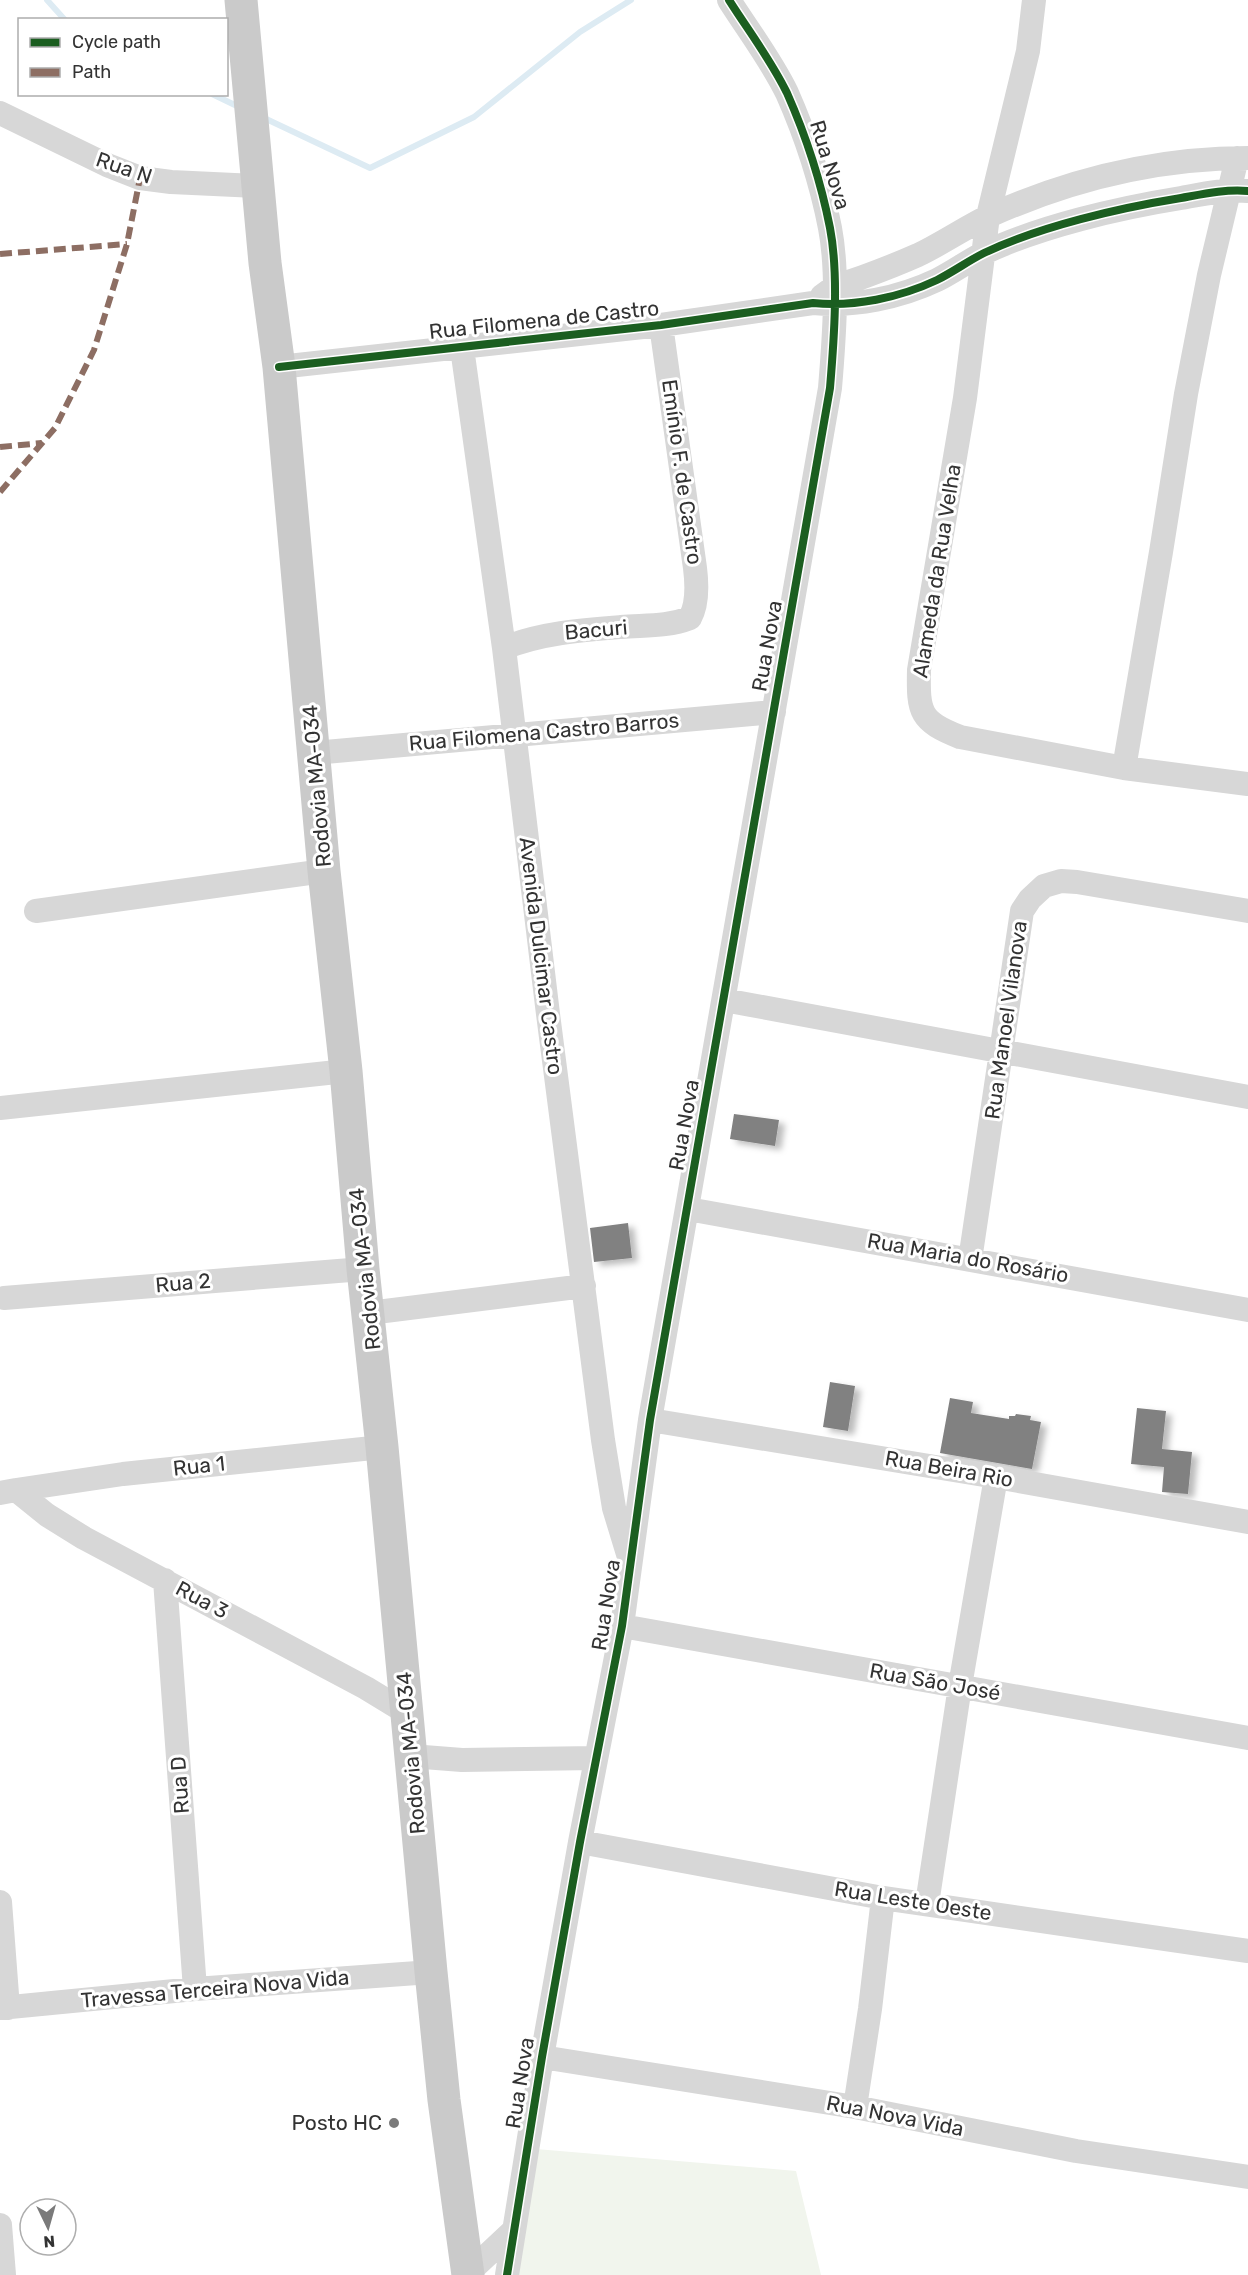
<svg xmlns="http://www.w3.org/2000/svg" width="1248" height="2275" viewBox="0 0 1248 2275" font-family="Rubik,sans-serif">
	<defs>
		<filter id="shadow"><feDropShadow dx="6" dy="4" stdDeviation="3" flood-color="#0004"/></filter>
	</defs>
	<rect width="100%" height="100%" fill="#fff"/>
	<path fill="#f1f5ed" d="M536,2149L796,2171L821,2275H515Z"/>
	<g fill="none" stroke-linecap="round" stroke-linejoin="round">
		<path stroke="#ddebf3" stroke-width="6" d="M47,0L65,20
			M212,94L239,107
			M262,117L370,168L474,117L580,32L631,0"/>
	</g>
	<path fill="#818181" filter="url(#shadow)" d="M734,1114L779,1120L775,1146L730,1139Z
		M628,1223L632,1258L594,1262L590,1228Z
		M830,1382L855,1386L848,1431L823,1427Z
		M950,1398L973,1402L971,1413L1009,1419V1416H1015L1016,1414L1031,1416L1030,1420L1041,1422L1032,1469L940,1453Z
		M1137,1408L1166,1411L1162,1449L1192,1452L1188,1494L1162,1492L1164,1467L1131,1464Z"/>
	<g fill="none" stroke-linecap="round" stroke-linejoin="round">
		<path stroke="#d7d7d7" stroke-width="24" d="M1034,0L1028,51L988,216L965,398L919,670C918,713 920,721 960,737L1124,768L1248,784
			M0,113L107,165L140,178L171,182L258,186
			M822,296C835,285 847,283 863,277C882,270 900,263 918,255C943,243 966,227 991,215C1072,179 1159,158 1248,158
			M462,348L504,648L548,1014L603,1440L614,1508L628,1554
			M279,367L661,325L813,303C854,307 899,298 937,280C953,272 968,261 984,253C1041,226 1119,208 1181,198C1203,194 1225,189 1248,191
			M504,648C541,633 582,630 621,627C645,625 667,627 690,618C698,604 697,584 695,568L661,325
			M314,753L774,712
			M1124,768L1161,552L1186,394L1209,275L1237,158
			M36,911L324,871
			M724,1000L1248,1097
			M0,1108L346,1071
			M688,1209L1248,1310
			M970,1260L1022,911L1030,899L1044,886L1061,881L1077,882L1248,911
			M4,1298L363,1269
			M369,1313L584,1286
			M650,1420L996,1477L1248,1522
			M16,1490L123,1474L382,1447
			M0,1493L16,1490L47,1515L84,1538L366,1688L407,1713
			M165,1580L195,1989
			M622,1626L1248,1738
			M411,1756L462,1760L596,1758
			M580,1842L883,1898L1248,1951
			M0,1902L8,2008
			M927,1904L960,1686L996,1477
			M0,2008L195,1989L431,1972
			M542,2057L855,2107L1076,2151L1248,2177
			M855,2107L870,2009L883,1898
			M0,2225L4,2275
			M467,2274L514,2230
			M507,2275L542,2057L580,1842L622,1626L650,1420L830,388C834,340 839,275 830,228C821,182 806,136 787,93C771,60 748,30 729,0"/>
		<path stroke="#cacaca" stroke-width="33" d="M241,0L265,263L279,367L324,871L346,1071L363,1269L382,1447L431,1972L444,2100L468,2275"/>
		<path stroke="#8d6e63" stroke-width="6" stroke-dasharray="12 6" stroke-linecap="butt" d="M0,254L127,244
			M0,447L42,443
			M0,492L55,428L94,350L127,244L140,178"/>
		<g stroke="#fff" stroke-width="11">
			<path id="cycleway" d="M279,367L661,325L813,303C854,307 899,298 937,280C953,272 968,261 984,253C1041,226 1119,208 1181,198C1203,194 1225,189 1248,191
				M507,2275L542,2057L580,1842L622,1626L650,1420L830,388C834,340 839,275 830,228C821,182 806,136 787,93C771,60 748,30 729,0"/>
		</g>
		<use href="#cycleway" stroke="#1b5e20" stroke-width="8"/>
	</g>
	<circle fill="#7a7a7a" stroke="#fff" stroke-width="2" cx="394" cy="2123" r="6"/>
	<g text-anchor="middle" stroke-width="6" stroke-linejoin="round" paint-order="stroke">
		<g font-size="21" fill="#333" stroke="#fff">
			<text transform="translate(830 165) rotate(73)" y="7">Rua Nova</text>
			<text transform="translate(124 168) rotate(19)" y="7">Rua N</text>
			<text transform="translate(544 320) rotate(-6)" y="7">Rua Filomena de Castro</text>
			<text transform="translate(682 472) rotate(82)" y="7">Emínio F. de Castro</text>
			<text transform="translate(937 571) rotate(-81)" y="7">Alameda da Rua Velha</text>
			<text transform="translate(596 630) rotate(-5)" y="7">Bacuri</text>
			<text transform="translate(767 646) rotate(-80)" y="7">Rua Nova</text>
			<text transform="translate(544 732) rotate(-5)" y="7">Rua Filomena Castro Barros</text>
			<text transform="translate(317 786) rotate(-95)" y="7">Rodovia MA-034</text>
			<text transform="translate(541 956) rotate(83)" y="7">Avenida Dulcimar Castro</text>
			<text transform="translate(1006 1020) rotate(-82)" y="7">Rua Manoel Vilanova</text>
			<text transform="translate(684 1125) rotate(-80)" y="7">Rua Nova</text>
			<text transform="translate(968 1258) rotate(10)" y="7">Rua Maria do Rosário</text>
			<text transform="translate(365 1269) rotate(-96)" y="7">Rodovia MA-034</text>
			<text transform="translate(183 1283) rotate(-5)" y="7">Rua 2</text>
			<text transform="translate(199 1466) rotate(-6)" y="7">Rua 1</text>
			<text transform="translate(949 1469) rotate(10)" y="7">Rua Beira Rio</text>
			<text transform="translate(202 1600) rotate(28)" y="7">Rua 3</text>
			<text transform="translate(606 1605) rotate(-81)" y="7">Rua Nova</text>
			<text transform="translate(935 1682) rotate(10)" y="7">Rua São José</text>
			<text transform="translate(411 1753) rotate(-95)" y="7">Rodovia MA-034</text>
			<text transform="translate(180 1785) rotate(-94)" y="7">Rua D</text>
			<text transform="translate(913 1901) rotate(9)" y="7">Rua Leste Oeste</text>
			<text transform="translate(215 1989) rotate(-5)" y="7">Travessa Terceira Nova Vida</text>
			<text transform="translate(520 2083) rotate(-81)" y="7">Rua Nova</text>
			<text transform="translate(895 2116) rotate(11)" y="7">Rua Nova Vida</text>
		</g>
		<g font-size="21" fill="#333" stroke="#fff" text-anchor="end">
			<text x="382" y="2130">Posto HC</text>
		</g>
	</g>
	<rect x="18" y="18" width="210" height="78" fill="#ffffff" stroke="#adadad" stroke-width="1.5"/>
	<rect x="30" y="38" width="30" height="9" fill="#1b5e20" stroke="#adadad" stroke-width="1.5"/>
	<text x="72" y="48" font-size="18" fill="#333333">Cycle path</text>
	<rect x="30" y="68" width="30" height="9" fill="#8d6e63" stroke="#adadad" stroke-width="1.5"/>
	<text x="72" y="78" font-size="18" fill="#333333">Path</text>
	<g transform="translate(48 2227) rotate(175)"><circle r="28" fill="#ffffff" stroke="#adadad" stroke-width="1.5"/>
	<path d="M0-4.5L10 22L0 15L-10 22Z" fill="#7a7a7a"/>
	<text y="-9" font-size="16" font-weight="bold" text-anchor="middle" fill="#333333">N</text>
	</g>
</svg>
